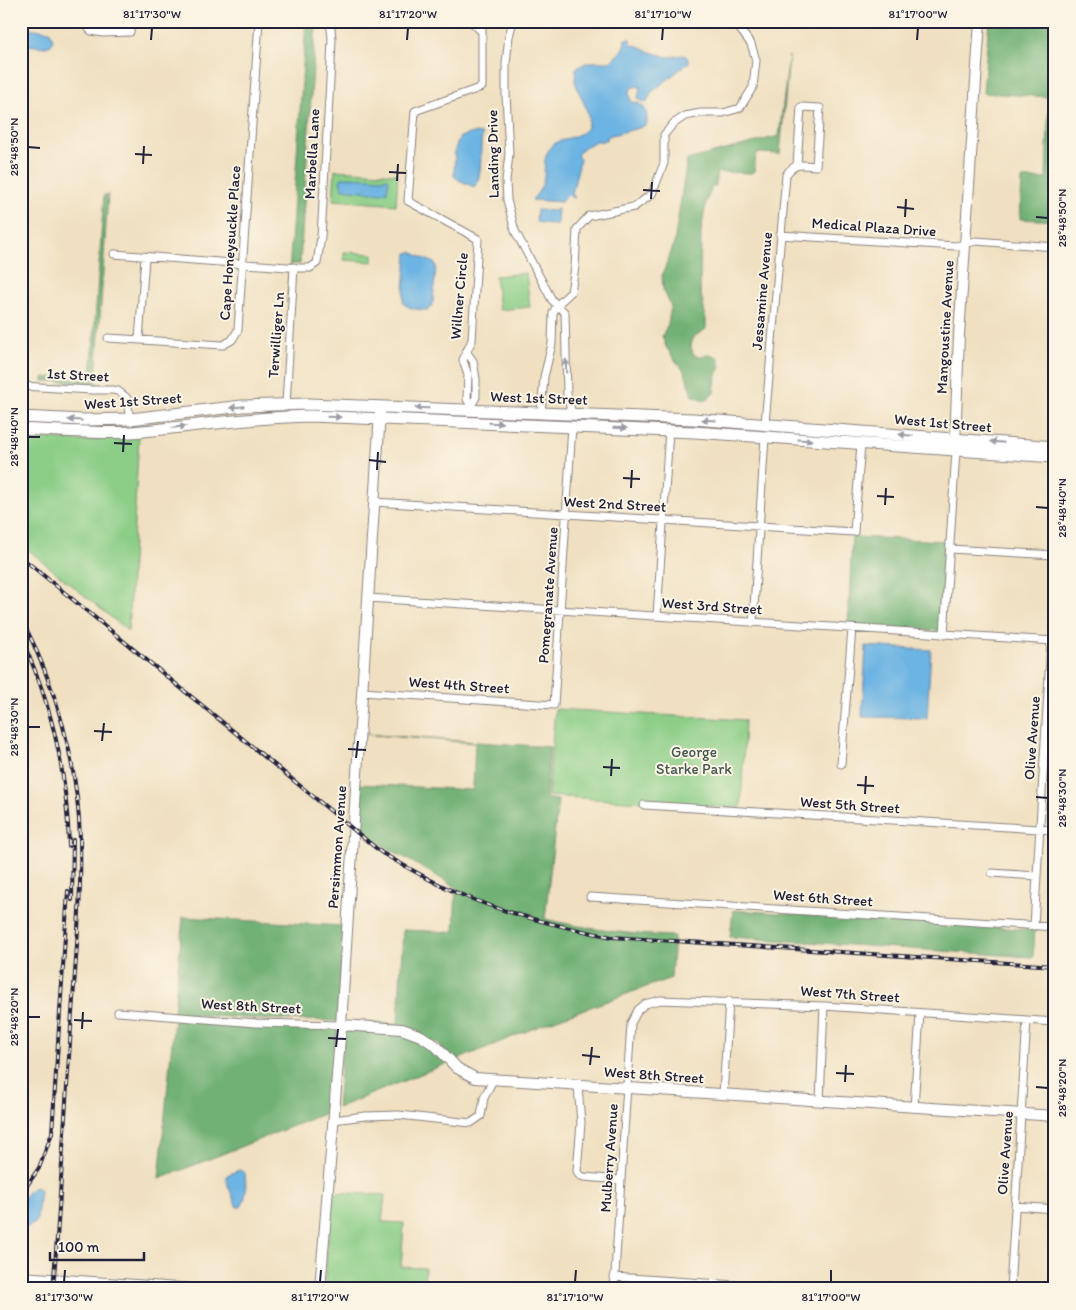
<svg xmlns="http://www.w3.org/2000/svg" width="1076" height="1310" viewBox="0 0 1076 1310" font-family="Itim,sans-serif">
	<rect width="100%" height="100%" fill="#fcf5e5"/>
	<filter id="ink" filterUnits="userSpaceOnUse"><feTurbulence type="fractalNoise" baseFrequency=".02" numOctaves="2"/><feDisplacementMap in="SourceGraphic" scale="10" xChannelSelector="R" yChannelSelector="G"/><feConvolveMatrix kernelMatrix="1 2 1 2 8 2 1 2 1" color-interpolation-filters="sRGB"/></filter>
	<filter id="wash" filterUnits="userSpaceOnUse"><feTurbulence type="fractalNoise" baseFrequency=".0096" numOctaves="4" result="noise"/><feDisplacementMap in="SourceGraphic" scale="20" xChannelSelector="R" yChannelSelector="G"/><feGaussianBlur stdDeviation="1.12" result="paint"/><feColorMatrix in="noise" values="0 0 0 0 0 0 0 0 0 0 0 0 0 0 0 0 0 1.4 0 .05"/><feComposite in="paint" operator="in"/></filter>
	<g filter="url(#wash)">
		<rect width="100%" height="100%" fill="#f0e0c1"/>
		<path fill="#8cce87" stroke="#577861" d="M341,21H408V26Z
			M335,170L398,174L396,205L333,200Z
			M344,252L373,254V262L344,260Z
			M526,273L530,307L499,310L495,276Z
			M139,435L128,631L21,544V437L85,441Z
			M555,709L745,720L741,808L548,796Z
			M332,1192L385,1195L382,1222L404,1223L401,1267L425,1268L424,1289H324Z"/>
		<path fill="#71b174" stroke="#4a6a58" d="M306,21H316L300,264H291L287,303Z
			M989,21H1055V221L1020,219L1022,179H1046L1049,97L983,93Z
			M789,56L780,154L756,153L754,171L752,173L717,172L715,186L712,187L706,202L701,232L700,289L706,319V329L692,338L691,347L693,354L699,357L709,354L718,357L721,367L716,377L714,393L705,401L692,395L685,372L675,360L666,347L662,336L668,324L671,306L663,289L662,276L674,244L687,160L779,136Z
			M104,195H108L96,379L97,383L43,381V377L88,380L91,378Z
			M852,537L948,541L941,631L848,625Z
			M362,734L550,747L546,797L548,799L558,800L545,919C587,929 631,935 674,936L671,978L549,1022L454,1061L438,1043L355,1022L398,1024L403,930L454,932L456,887L379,843L356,822L359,784L473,790L475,743Z
			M733,910L1035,930L1033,957L730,937Z
			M183,917L343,926L338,1021L256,1019L174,1013Z
			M174,1020L256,1027L337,1028L331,1111L159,1179Z
			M344,1029L401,1033L427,1043L448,1063L337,1108Z"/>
		<path fill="#6cb4e3" stroke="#476b8f" d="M27,28L50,31L53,39L51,45L46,47L26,45C20,39 21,33 27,28Z
			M625,39H630L631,44L644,48V50L668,57L683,55L687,57L689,62L652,92L646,103L638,99L640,86L632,87L629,94L631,101L634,103L636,102C647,107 647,112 647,124L639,128L608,136L607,139L600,142L598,140L583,148L577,155L580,160L572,194L575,197L573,199L568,194L561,202L532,200C535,196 539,192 541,187C548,174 540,159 551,147C560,136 585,139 588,124C591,109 577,94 575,80C575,76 576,72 576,68L588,62H610L624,48Z
			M473,133L482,134V136C479,150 484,177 474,187L459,180L454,176L455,149L460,137Z
			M349,177L383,179L388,178L389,179L387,191L382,193L343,189L340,181L342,178Z
			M556,209H558L557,225L536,222L537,210L555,211Z
			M411,252L434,263L436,266L433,302L432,306L428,310C419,310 409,309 403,303L407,253Z
			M866,646L931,650L927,718L862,717Z
			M239,1170L245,1173C246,1183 247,1199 241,1207H237L226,1181L227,1175Z
			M36,1187L40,1190L37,1218L34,1224L21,1229C21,1215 19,1192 36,1187Z"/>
	</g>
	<g filter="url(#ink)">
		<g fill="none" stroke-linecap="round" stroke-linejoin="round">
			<g stroke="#89817e" stroke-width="9">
				<path id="street" d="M87,21V26L91,31L103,33L130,32L131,21
					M471,21L481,31
					M513,21L509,36L506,63V94L509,154L506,181L507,200L515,231L552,300L565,313L567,395L572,414
					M780,235L956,246L976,241L1055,247
					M114,254L300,268H310L317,263L321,237L331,63L332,38L330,21
					M108,338L223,345L232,340L238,330L259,21
					M139,340L145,257
					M466,351L473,361L476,379V397L471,406V409
					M21,386L92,390H112L118,391L127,398L130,422
					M286,404L294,267
					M471,406L467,399L468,375L463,360L472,340L478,239L408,201L415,111L482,87V21
					M541,413L544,377L552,344L553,313L557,305L571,292L575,267L577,229L589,216L634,207L652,194L664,163V135L673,124L685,116L701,113H723L740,108L753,87L756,60L751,44L739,28L731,21
					M765,424L786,175C795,162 801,165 816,166L820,108L801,107L797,165
					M374,502L854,532L861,444
					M950,549L1055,555
					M367,598L1055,641
					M657,616L669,430
					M753,623L765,437
					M944,635L956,451
					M362,692L554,705L572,426
					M841,764L852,629
					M644,805L1055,830
					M992,873L1037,876
					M590,897L1055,927
					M1034,926L1051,641
					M118,1012L256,1023L341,1025
					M578,1086L581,1123L577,1171L579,1175L584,1177L621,1180
					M723,1095L729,1001
					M820,1101L824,1006
					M914,1108L920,1013
					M333,1120L365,1116L399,1115L471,1123L481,1116L484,1098L493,1080
					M1015,1206L1055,1209
					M614,1277L798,1289
					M614,1289L631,1023L638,1010L645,1004L660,1000L824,1006L1055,1022
					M1010,1289L1027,1020"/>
			</g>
			<g stroke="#89817e" stroke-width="12">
				<path id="secondary" d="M955,445L959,335L980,21
					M341,1025L402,1029L421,1036L436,1046L457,1068L475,1078L1055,1116
					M21,1277L193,1289
					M320,1289L341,1025L380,412"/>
			</g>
			<g stroke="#89817e" stroke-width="13">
				<path id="primary" d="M21,417L84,420L130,419L242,406L308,404L693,419L1055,447
					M21,429C58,431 95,434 131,432C192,427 248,417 310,416L694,432L1055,457"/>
			</g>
			<use href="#street" stroke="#fff" stroke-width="7"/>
			<use href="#secondary" stroke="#fff" stroke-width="10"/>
			<use href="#primary" stroke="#fff" stroke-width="11"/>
			<g stroke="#22223b" stroke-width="4">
				<path id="rail" d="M21,557L382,853C410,869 437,885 467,897C514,916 562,927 612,937L1055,966
					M21,618C56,686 78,763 80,839C82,907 74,976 70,1043C64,1125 60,1207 53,1289
					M21,638C52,703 67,775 69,846
					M72,900L73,840
					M21,1194L39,1168L52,1133L68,891"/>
			</g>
			<use href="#rail" stroke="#fcf5e5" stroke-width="2" stroke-dasharray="5.5" stroke-linecap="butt"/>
		</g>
		<defs><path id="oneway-solid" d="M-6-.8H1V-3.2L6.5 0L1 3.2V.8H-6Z" transform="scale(1.25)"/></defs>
		<g fill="#9c9ca7">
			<use href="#oneway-solid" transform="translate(566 366) rotate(-92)"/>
			<use href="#oneway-solid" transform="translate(237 407) rotate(174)"/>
			<use href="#oneway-solid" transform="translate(422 408) rotate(-178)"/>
			<use href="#oneway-solid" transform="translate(334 417) rotate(2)"/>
			<use href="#oneway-solid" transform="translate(75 420) rotate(-177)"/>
			<use href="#oneway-solid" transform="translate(709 420) rotate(-176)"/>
			<use href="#oneway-solid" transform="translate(496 423) rotate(2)"/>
			<use href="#oneway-solid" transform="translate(179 427) rotate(-7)"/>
			<use href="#oneway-solid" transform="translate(620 428) rotate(2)"/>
			<use href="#oneway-solid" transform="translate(906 435) rotate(-175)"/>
			<use href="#oneway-solid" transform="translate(805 440) rotate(4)"/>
			<use href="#oneway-solid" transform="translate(997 442) rotate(-175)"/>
		</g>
	</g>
	<path fill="none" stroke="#22223b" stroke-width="2" d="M151,40L152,28M407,40L408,28M662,40L663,28M917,40L918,28M28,147L40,148M135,154L152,155M143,164L144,146M389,172L406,173M397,181L398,164M643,190L660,191M651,199L652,182M897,207L914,209M905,217L906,199M1036,217L1048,218M28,437H40M114,443L132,444M123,452L124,435M369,460L386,462M377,470L378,452M623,478L640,479M631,488L632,470M877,496L894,497M885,505L886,488M1036,507L1048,508M28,727H40M94,731L112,732M102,741L104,723M348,749L366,750M356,758L358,741M603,767L620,768M611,776L612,759M857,785L874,786M865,794L866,776M1036,797L1048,798M28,1017H40M74,1020L92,1021M82,1029L83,1012M328,1038L346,1039M336,1047L338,1029M582,1055L600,1057M590,1065L592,1047M836,1073L854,1074M845,1082L846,1065M1036,1087L1048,1088M64,1282L65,1270M320,1282L321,1270M575,1282L576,1270M831,1282V1270"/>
	<g text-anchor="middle" stroke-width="4" stroke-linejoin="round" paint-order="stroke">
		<g font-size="15" fill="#22223b" stroke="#fcf5e5">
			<text transform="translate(312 154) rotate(-87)" y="5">Marbella Lane</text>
			<text transform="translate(493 154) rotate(-91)" y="5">Landing Drive</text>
			<text transform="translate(874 227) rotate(4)" y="5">Medical Plaza Drive</text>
			<text transform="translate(230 243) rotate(-86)" y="5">Cape Honeysuckle Place</text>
			<text transform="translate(762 291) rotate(-85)" y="5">Jessamine Avenue</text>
			<text transform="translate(459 296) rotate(-85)" y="5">Willner Circle</text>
			<text transform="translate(945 327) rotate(-87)" y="5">Mangoustine Avenue</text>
			<text transform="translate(276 335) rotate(-86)" y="5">Terwilliger Ln</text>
			<text transform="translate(78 375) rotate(3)" y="5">1st Street</text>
			<text transform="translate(539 398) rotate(2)" y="5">West 1st Street</text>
			<text transform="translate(133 401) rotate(-4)" y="5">West 1st Street</text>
			<text transform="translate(943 423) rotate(5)" y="5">West 1st Street</text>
			<text transform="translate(615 504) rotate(3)" y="5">West 2nd Street</text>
			<text transform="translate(548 595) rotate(-86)" y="5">Pomegranate Avenue</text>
			<text transform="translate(712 606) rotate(4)" y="5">West 3rd Street</text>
			<text transform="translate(459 685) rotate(4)" y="5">West 4th Street</text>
			<text transform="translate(1032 738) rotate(-86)" y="5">Olive Avenue</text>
			<text transform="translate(850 805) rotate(4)" y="5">West 5th Street</text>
			<text transform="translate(337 847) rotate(-86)" y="5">Persimmon Avenue</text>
			<text transform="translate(823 898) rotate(4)" y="5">West 6th Street</text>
			<text transform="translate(850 994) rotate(4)" y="5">West 7th Street</text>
			<text transform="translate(251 1006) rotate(3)" y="5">West 8th Street</text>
			<text transform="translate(654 1075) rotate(4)" y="5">West 8th Street</text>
			<text transform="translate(1005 1153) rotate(-86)" y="5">Olive Avenue</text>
			<text transform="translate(609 1158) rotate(-86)" y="5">Mulberry Avenue</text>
		</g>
		<g font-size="15" fill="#425652" stroke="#fcf5e5">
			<text x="694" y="757">George<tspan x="694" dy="17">Starke Park</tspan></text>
		</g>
	</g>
	<rect width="1076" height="1310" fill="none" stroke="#fcf5e5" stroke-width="55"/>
	<path d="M50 1252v8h94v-8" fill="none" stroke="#22223b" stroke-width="2.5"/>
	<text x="58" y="1252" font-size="15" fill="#22223b" stroke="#fcf5e5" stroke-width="4" paint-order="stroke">100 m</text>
	<rect x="28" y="28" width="1020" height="1254" fill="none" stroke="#22223b" stroke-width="2"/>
	<g font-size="12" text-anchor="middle" fill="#22223b">
		<text x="152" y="18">81°17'30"W</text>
		<text x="408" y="18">81°17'20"W</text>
		<text x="663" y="18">81°17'10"W</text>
		<text x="918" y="18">81°17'00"W</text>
		<text transform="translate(14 147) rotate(-90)" y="4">28°48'50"N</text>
		<text transform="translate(1062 218) rotate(-90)" y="4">28°48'50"N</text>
		<text transform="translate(14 437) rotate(-90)" y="4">28°48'40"N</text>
		<text transform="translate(1062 508) rotate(-90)" y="4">28°48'40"N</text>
		<text transform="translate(14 727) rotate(-90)" y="4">28°48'30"N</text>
		<text transform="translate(1062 798) rotate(-90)" y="4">28°48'30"N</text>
		<text transform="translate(14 1017) rotate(-90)" y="4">28°48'20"N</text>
		<text transform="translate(1062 1088) rotate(-90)" y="4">28°48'20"N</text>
		<text x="64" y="1301">81°17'30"W</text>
		<text x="320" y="1301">81°17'20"W</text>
		<text x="575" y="1301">81°17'10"W</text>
		<text x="831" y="1301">81°17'00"W</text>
	</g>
</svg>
